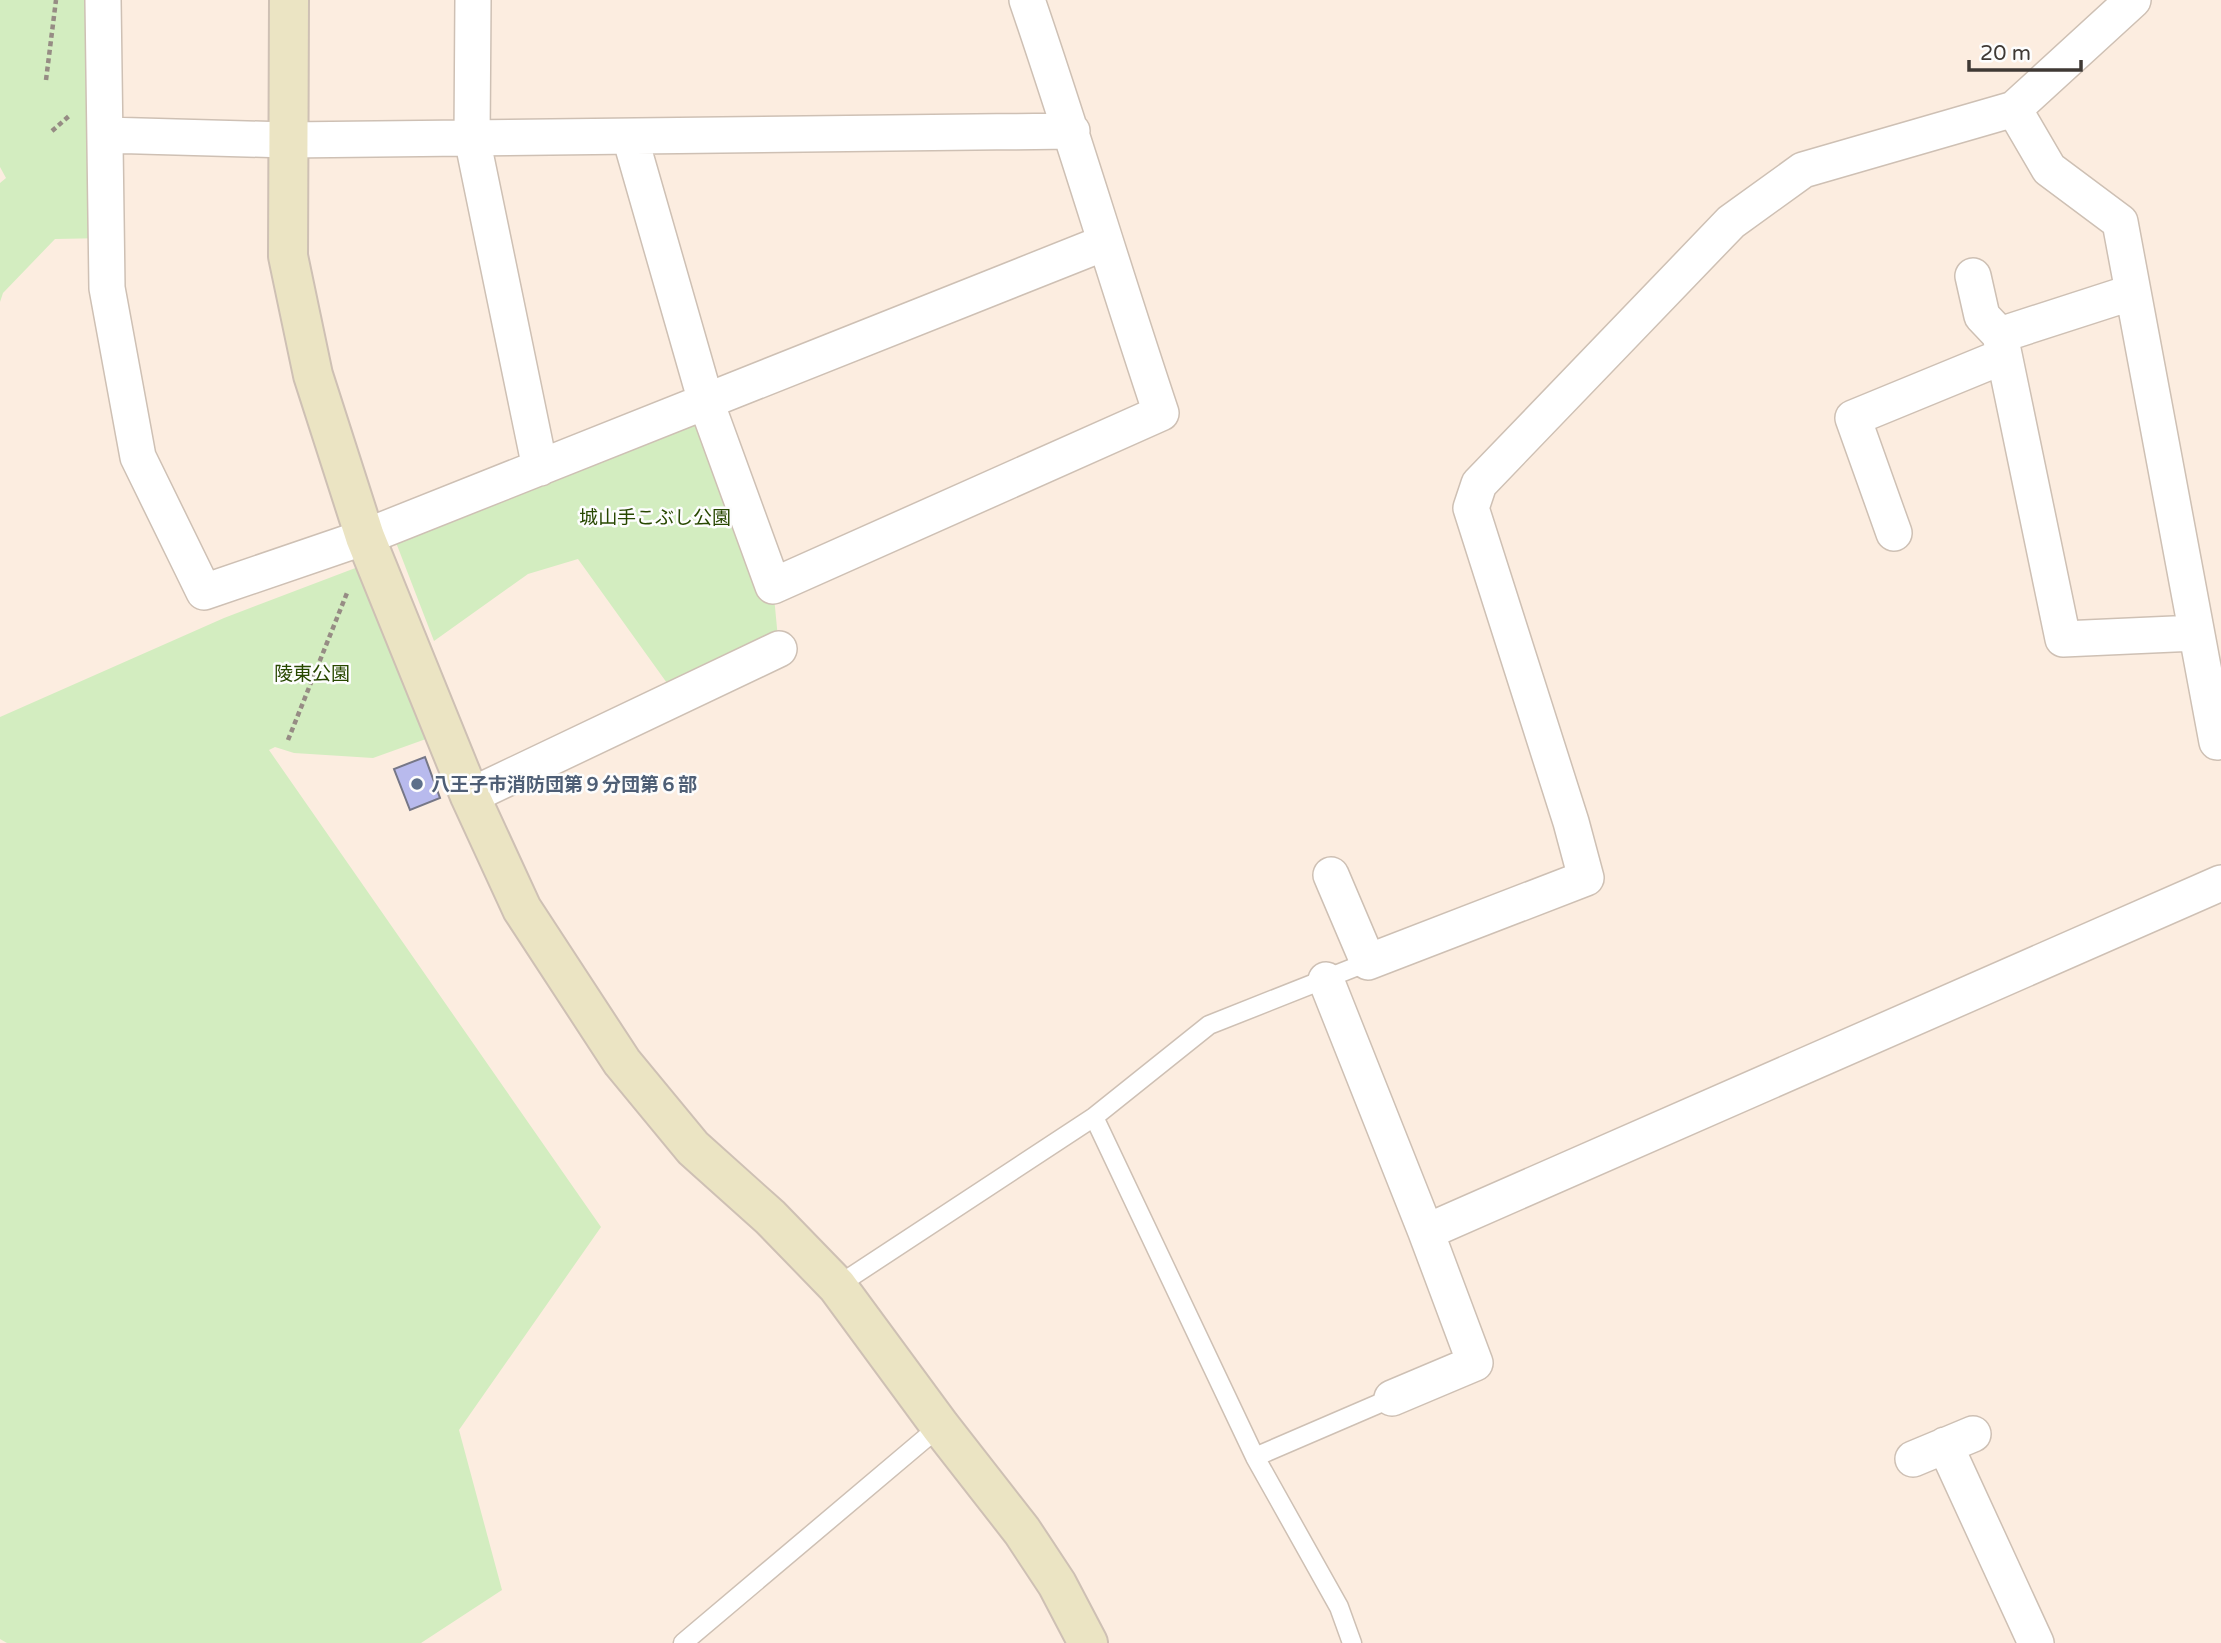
<svg xmlns="http://www.w3.org/2000/svg" width="2221" height="1643" viewBox="0 0 2221 1643" font-family="'Varela Round','Noto Sans JP',sans-serif">
	<rect width="100%" height="100%" fill="#fcede0"/>
	<path fill="#d3edc0" d="M0,0H103L107,238L55,239L3,293L0,302V183L6,178L0,167Z
		M706,402L773,586L779,649L677,697L578,559L528,574L434,641L390,527Z
		M358,567L426,739L373,758L294,753L275,747L269,750L601,1227L459,1430L502,1590L421,1643H7L0,1639V717L224,618Z"/>
	<path fill="#b8baed" stroke="#767787" stroke-width="2" d="M425,757L440,798L410,810L394,769Z"/>
	<g fill="none" stroke-linecap="round" stroke-linejoin="round">
		<g stroke="#cec0b4" stroke-width="21">
			<path id="lane" d="M1094,1117L1255,1457L1339,1607L1352,1643
				M837,1286L1094,1117L1209,1025L1368,962
				M1255,1457L1392,1398
				M683,1643L940,1426"/>
		</g>
		<g stroke="#cec0b4" stroke-width="38">
			<path id="street" d="M103,0L107,288L138,457L204,592L365,537L1104,243
				M473,0L472,138L540,468
				M2014,109L2049,169L2120,222L2217,742
				M105,135L287,140L1072,131
				M630,137L706,402L773,586L1161,413C1115,276 1074,137 1027,0
				M1973,276L1982,316L2000,335
				M2133,292L2000,335L2063,639L2196,633
				M1894,533L1853,418L2004,356
				M470,796L779,649
				M1331,875L1368,962L1586,878L1571,822L1471,508L1479,484L1731,222L1803,170L2014,109L2133,0
				M1326,980L1426,1232
				M1392,1398L1475,1363L1426,1232L2221,883
				M1945,1445L2036,1643
				M1913,1459L1973,1434"/>
		</g>
		<g stroke="#cec0b4" stroke-width="42">
			<path id="secondary" d="M289,0L288,256L313,375L365,537L470,796L522,909L622,1062L693,1148L770,1217L837,1286L940,1426L1022,1531L1057,1584L1088,1643"/>
		</g>
		<path stroke="#968c84" stroke-width="4.5" stroke-dasharray="5 3.5" stroke-linecap="butt" d="M46,80L56,0
			M52,131L69,116
			M288,740L347,593"/>
		<use href="#lane" stroke="#fff" stroke-width="18"/>
		<use href="#street" stroke="#fff" stroke-width="35"/>
		<use href="#secondary" stroke="#ebe4c3" stroke-width="38"/>
	</g>
	<circle fill="#5c6f8a" stroke="#fdfdfd" stroke-width="2.5" cx="417" cy="784" r="7"/>
	<g text-anchor="middle" stroke-width="5" stroke-linejoin="round" paint-order="stroke">
		<g font-size="19" fill="#284800" stroke="#fdfdfd">
			<text x="655" y="524">城山手こぶし公園</text>
			<text x="312" y="680">陵東公園</text>
		</g>
		<g font-size="19" font-weight="bold" fill="#4e5e75" stroke="#fdfdfd" text-anchor="start">
			<text x="431" y="791">八王子市消防団第９分団第６部</text>
		</g>
	</g>
	<path d="M1969 60v10h112v-10" fill="none" stroke="#3f3934" stroke-width="3.5"/>
	<text x="1980" y="60" font-size="21" fill="#3f3934" stroke="#fdfdfd" stroke-width="5" paint-order="stroke">20 m</text>
</svg>
